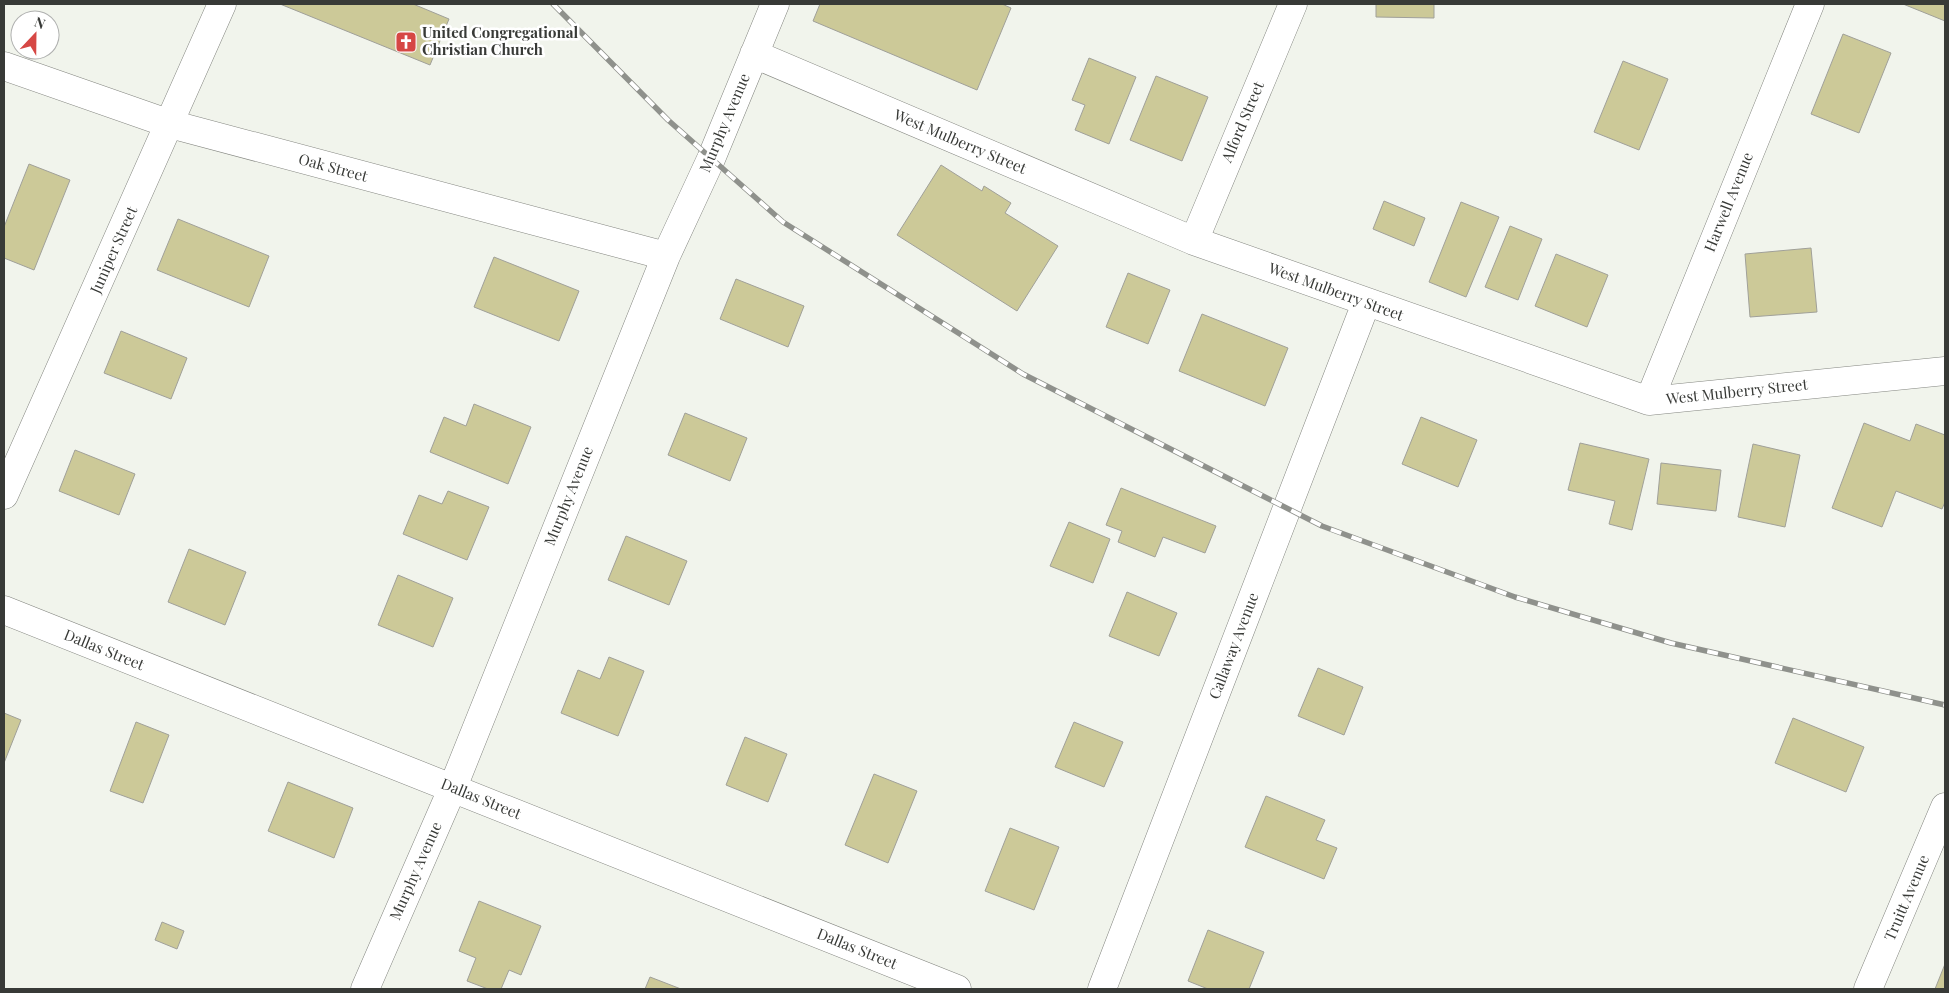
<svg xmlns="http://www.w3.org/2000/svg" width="1949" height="993" viewBox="0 0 1949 993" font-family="'Playfair Display',serif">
	<rect width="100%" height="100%" fill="#f1f4ec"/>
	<path fill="#ccc998" stroke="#a0a099" d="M280,4H413L449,19L430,65Z
		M820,4H1002L1011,8L977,90L813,21Z
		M1376,4H1434V18L1376,17Z
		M1903,4H1945V21Z
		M1843,34L1891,53L1859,133L1811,114Z
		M1089,58L1136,77L1109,144L1075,130L1085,105L1072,100Z
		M1623,61L1668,79L1639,150L1594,132Z
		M1156,76L1208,97L1182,161L1130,140Z
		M29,164L70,180L34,270L4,258V227Z
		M941,165L982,191L984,186L1011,203L1005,213L1058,246L1017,311L897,235Z
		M1384,201L1425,218L1414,246L1373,229Z
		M1461,202L1499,217L1466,297L1429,282Z
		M178,219L269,256L249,307L157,270Z
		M1510,226L1542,239L1518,300L1485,287Z
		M1811,248L1817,312L1750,317L1745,254Z
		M1556,254L1608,275L1587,327L1535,306Z
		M494,257L579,291L559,341L474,307Z
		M1128,273L1170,290L1148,344L1106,327Z
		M736,279L804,306L788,347L720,319Z
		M1202,314L1288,348L1265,406L1179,371Z
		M121,331L187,358L171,399L104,373Z
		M474,404L531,427L508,484L430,452L444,417L466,426Z
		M685,413L747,438L730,481L668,455Z
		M1421,417L1477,440L1458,487L1402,464Z
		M1864,423L1910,441L1916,424L1945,435V502L1942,509L1896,491L1882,527L1832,508Z
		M1580,443L1649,459L1632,530L1609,524L1615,501L1568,490Z
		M1753,444L1800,455L1785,527L1738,517Z
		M75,450L135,474L119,515L59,491Z
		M1661,463L1721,470L1716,511L1657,504Z
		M1121,488L1216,526L1205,553L1163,537L1155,557L1118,542L1122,531L1106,525Z
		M448,491L489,507L467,560L403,534L419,495L442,504Z
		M1069,522L1110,539L1093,583L1050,566Z
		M626,536L687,561L669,605L608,580Z
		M189,549L246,572L225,625L168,602Z
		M398,575L453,598L433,647L378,625Z
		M1127,592L1177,613L1159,656L1109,636Z
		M609,657L644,671L618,736L561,713L578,670L600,679Z
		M1318,668L1363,687L1344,735L1298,716Z
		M4,713L21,720L4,763Z
		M1793,718L1864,747L1846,792L1775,763Z
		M136,722L169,735L143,803L110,791Z
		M1074,722L1123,742L1104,787L1055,767Z
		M745,737L787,754L768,802L726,785Z
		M874,774L917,791L888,863L845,845Z
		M288,782L353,808L334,858L268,831Z
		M1266,796L1325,820L1316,840L1337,848L1324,879L1245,847Z
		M1010,828L1059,847L1034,910L985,891Z
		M479,901L541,926L521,975L509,970L501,989H488L467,981L476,958L459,951Z
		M162,922L184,931L177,949L155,940Z
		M1208,930L1264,952L1249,989H1208L1188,981Z
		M1945,964V989H1935Z
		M650,977L681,989H645Z"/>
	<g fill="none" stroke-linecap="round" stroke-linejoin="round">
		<g stroke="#848680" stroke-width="29">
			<path id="minor" d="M754,54L1194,241L1649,401L1945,371
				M4,66L170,124L666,256
				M1194,241L1293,4
				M1649,401L1810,4
				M4,495L222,4
				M4,610L957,989
				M365,989L453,787L666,256L711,159L775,4
				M1102,989L1366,303
				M1868,989L1945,807"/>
		</g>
		<use href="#minor" stroke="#fff" stroke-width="28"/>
		<g stroke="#8f918c" stroke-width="5.5">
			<path id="rail" d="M553,4L668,120L783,222L1023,374L1322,526L1515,597L1671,643L1945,705"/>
		</g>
		<use href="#rail" stroke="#fff" stroke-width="4" stroke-dasharray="11" stroke-linecap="butt"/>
	</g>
	<defs>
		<g id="church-square" transform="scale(1.125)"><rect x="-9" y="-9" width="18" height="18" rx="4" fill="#d64744" stroke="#fff"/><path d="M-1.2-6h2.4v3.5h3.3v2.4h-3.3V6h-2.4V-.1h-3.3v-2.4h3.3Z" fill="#fff"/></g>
	</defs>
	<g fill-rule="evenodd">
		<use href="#church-square" x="406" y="42"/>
	</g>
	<g text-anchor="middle" stroke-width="5" stroke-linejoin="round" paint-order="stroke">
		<g font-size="15" font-weight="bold" fill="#383a37" stroke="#fff" text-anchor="start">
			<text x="422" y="38">United Congregational<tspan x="422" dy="17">Christian Church</tspan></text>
		</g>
		<g font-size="15" fill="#383a37" stroke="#fff">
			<text transform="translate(1243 122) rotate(-67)" y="5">Alford Street</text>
			<text transform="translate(725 123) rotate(-67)" y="5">Murphy Avenue</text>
			<text transform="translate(960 142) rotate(23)" y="5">West Mulberry Street</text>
			<text transform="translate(333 168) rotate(15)" y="5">Oak Street</text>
			<text transform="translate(1729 202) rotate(-68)" y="5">Harwell Avenue</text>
			<text transform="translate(114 250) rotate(-66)" y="5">Juniper Street</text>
			<text transform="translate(1336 292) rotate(20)" y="5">West Mulberry Street</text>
			<text transform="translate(1737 392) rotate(-6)" y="5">West Mulberry Street</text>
			<text transform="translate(569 496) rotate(-68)" y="5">Murphy Avenue</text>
			<text transform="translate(1234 646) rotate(-69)" y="5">Callaway Avenue</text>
			<text transform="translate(104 650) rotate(22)" y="5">Dallas Street</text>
			<text transform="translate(481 799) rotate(22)" y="5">Dallas Street</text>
			<text transform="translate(416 871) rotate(-66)" y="5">Murphy Avenue</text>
			<text transform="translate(1907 898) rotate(-67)" y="5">Truitt Avenue</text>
			<text transform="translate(857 949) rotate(22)" y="5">Dallas Street</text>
		</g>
	</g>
	<rect width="1949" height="993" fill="none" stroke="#383a37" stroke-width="10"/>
	<g transform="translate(35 35) rotate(22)"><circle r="24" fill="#ffffff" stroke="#afb0af"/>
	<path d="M0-4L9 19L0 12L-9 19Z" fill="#d64744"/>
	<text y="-8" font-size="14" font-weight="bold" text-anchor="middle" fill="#383a37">N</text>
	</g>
</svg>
